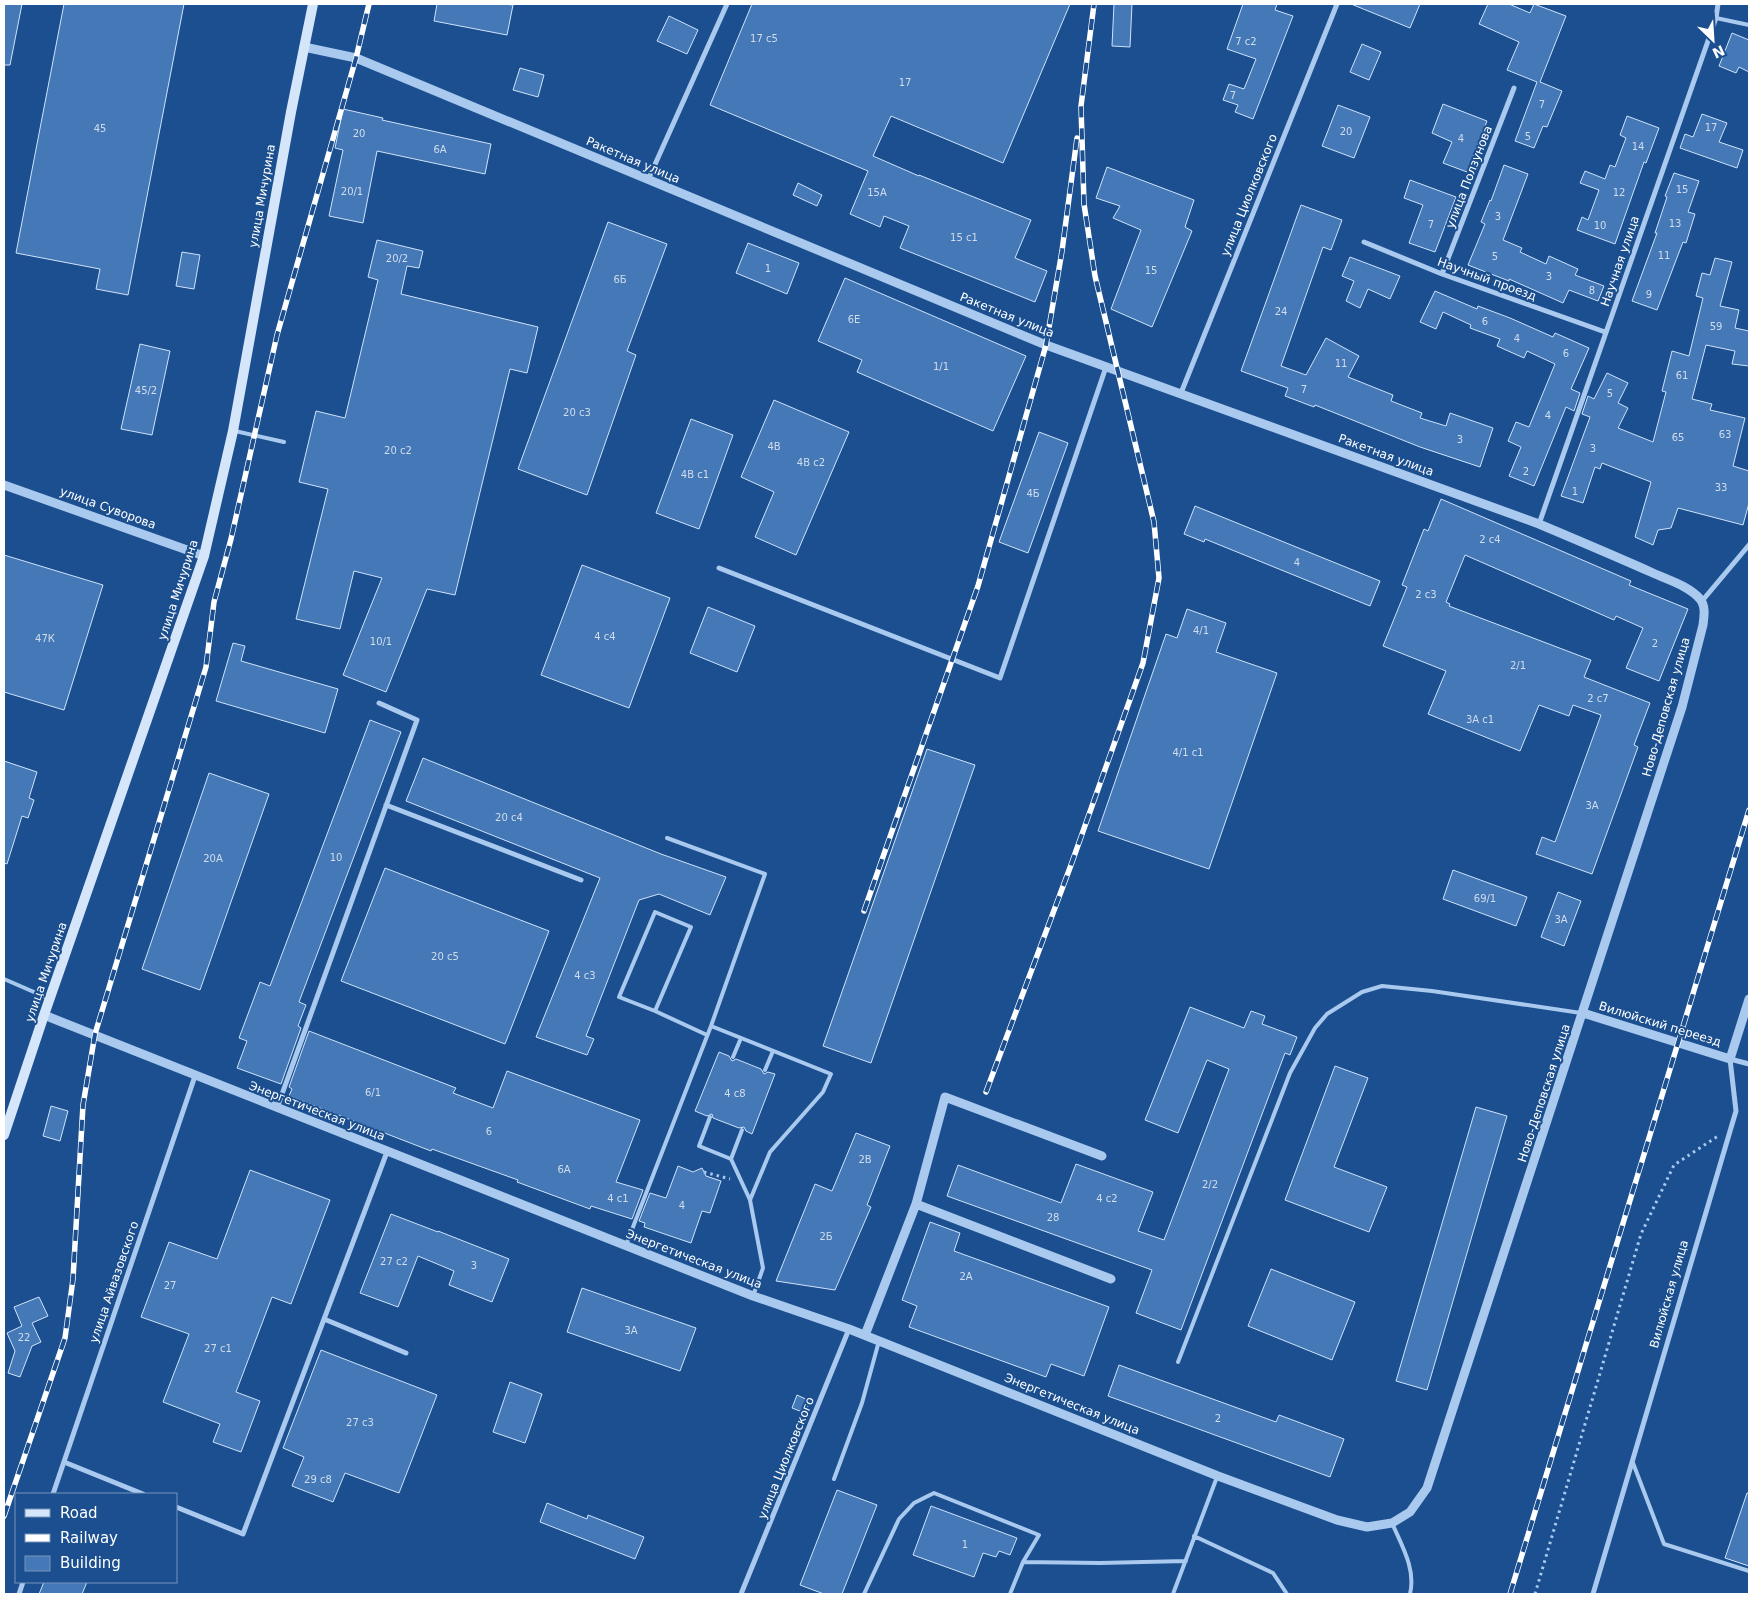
<svg xmlns="http://www.w3.org/2000/svg" width="1753" height="1598" viewBox="0 0 1753 1598" font-family="'DejaVu Sans',sans-serif">
	<rect width="100%" height="100%" fill="#1b4f8f"/>
	<path fill="#4478b7" stroke="#cfe3fa" d="M4,4H22L10,65H4Z
		M64,4H184L128,295L96,289L100,269L16,253Z
		M437,4H504L513,5L507,35L434,21Z
		M752,4H1070L1003,163L891,116L873,156L919,176V175L1031,220L1015,258L1047,271L1035,302L900,248L909,226L884,216L880,227L850,214L868,171L710,105Z
		M1114,4H1132L1130,47L1112,46Z
		M1243,4H1277L1275,10L1293,16L1253,119L1235,112L1238,105L1223,100L1229,84L1244,89L1256,59L1227,49Z
		M1351,4H1420L1410,28Z
		M1488,4H1509L1530,13L1534,4L1566,16L1540,82L1562,91L1547,127L1543,126L1534,148L1515,141L1537,82L1507,70L1519,42L1479,24Z
		M669,16L698,30L687,54L657,41Z
		M1732,33L1749,40V72L1739,67L1736,73L1719,66Z
		M1362,44L1381,52L1369,80L1350,72Z
		M520,68L544,75L538,97L513,90Z
		M1443,104L1487,121L1467,172L1443,163L1452,142L1432,133Z
		M1338,105L1370,117L1354,158L1322,146Z
		M343,109L383,118L382,120L491,144L485,174L377,151L363,223L329,216L343,150L335,148Z
		M1702,114L1727,123L1719,142L1743,150L1737,168L1680,148L1685,134L1693,137Z
		M1627,116L1659,128L1646,163L1644,162L1615,244L1577,230L1582,217L1588,220L1599,190L1580,183L1585,171L1605,179L1610,165L1615,167L1626,138L1620,135Z
		M1504,165L1528,174L1503,240L1522,248L1520,252L1546,264L1549,256L1578,269L1575,275L1604,286L1598,301L1569,290L1563,303L1509,279V281L1468,265L1485,224L1481,222L1490,200L1491,201Z
		M1107,167L1194,200L1185,227L1192,231L1152,327L1111,309L1141,230L1113,218L1120,206L1096,198Z
		M1674,173L1699,181L1688,212L1695,214L1686,243L1683,242L1657,310L1632,301L1657,233H1655L1667,197L1665,196Z
		M1410,180L1456,197L1435,252L1409,243L1423,205L1404,198Z
		M798,183L822,195L817,206L793,195Z
		M1301,205L1342,220L1331,250L1323,247L1281,366L1306,375L1326,338L1359,356L1348,377L1393,395L1391,401L1422,413L1420,418L1446,426L1450,413L1493,428L1480,467L1420,447L1315,405L1314,407L1285,396L1288,388L1241,371Z
		M608,222L667,244L627,351L636,355L587,495L518,469Z
		M377,240L423,251L419,268L407,266L401,294L538,327L527,373L510,369L455,595L427,589L386,692L343,675L382,578L354,571L340,629L296,619L328,489L299,482L316,411L345,418L378,280L368,277Z
		M748,243L799,263L787,294L736,273Z
		M182,252L200,255L194,289L176,286Z
		M1350,257L1400,276L1390,299L1368,289L1360,308L1346,301L1354,281L1342,276Z
		M1715,258L1732,262L1720,306L1739,310L1735,328L1749,331V366L1732,364L1735,351L1706,345L1692,399L1712,404L1710,410L1745,418L1733,466L1749,471V503L1743,525L1678,508L1671,528L1658,530L1653,545L1635,537L1651,482L1602,463L1600,469L1595,467L1583,503L1561,496L1590,417L1582,414L1588,396L1594,399L1607,373L1628,383L1618,403L1628,408L1618,428L1653,442L1666,392L1662,391L1672,351L1689,356L1703,298L1696,296L1702,273L1710,275Z
		M845,278L1026,356L993,431L857,372L862,360L818,341Z
		M1435,291L1477,309L1478,306L1510,318L1553,337L1555,333L1589,348L1571,389L1580,393L1574,411L1566,407L1534,486L1509,476L1521,447L1508,441L1516,422L1529,427L1555,364L1527,351L1524,358L1497,346L1500,339L1470,328L1471,325L1443,312L1436,329L1420,322Z
		M140,344L170,351L152,435L121,429Z
		M774,400L849,432L796,555L755,537L774,492L741,477Z
		M691,419L733,435L699,529L656,513Z
		M1039,432L1068,443L1028,553L999,542Z
		M1441,499L1631,581L1629,585L1688,609L1659,681L1626,668L1643,628L1616,616L1614,620L1465,555L1446,602L1450,604L1449,606L1591,660L1584,677L1650,703L1634,745L1638,747L1592,874L1536,854L1542,837L1555,842L1601,715L1573,705L1569,716L1539,705L1520,751L1428,714L1446,671L1383,646L1407,587L1402,585L1424,529L1428,531Z
		M1195,506L1380,581L1370,606L1205,539L1204,542L1184,534Z
		M4,555L103,585L64,710L4,692Z
		M582,565L670,598L629,708L541,675Z
		M708,607L755,626L737,672L690,653Z
		M1187,609L1226,623L1216,652L1277,673L1209,869L1098,831L1166,634L1177,638Z
		M233,643L245,646L241,661L338,689L325,733L216,701Z
		M370,720L401,732L299,1002L306,1005L298,1026L301,1028L281,1084L237,1068L247,1041L239,1038L260,982L270,986Z
		M927,749L975,765L871,1063L823,1046Z
		M423,758L661,854L726,877L710,915L659,894L639,900L586,1036L594,1039L587,1055L536,1037L600,878L406,801Z
		M4,761L37,772L29,798L34,800L28,818L22,816L7,864L4,863Z
		M209,773L269,794L200,990L142,969Z
		M385,868L549,931L505,1044L341,981Z
		M1453,870L1527,897L1516,926L1443,899Z
		M1558,892L1581,901L1564,946L1541,937Z
		M1190,1007L1244,1028L1251,1011L1265,1016L1262,1024L1297,1037L1290,1055L1285,1053L1181,1330L1136,1313L1152,1270L947,1196L958,1165L1061,1203L1076,1164L1153,1192L1138,1231L1164,1240L1229,1069L1207,1060L1178,1133L1145,1120Z
		M309,1031L456,1088L453,1093L493,1108L507,1071L640,1120L616,1182L643,1190L632,1219L591,1206L590,1209L517,1182L518,1180L432,1149L431,1151L289,1096L292,1089L289,1087Z
		M719,1052L729,1056L732,1061L736,1059L761,1069L764,1074L768,1072L775,1074L752,1134L746,1131L744,1127L739,1128L713,1118L712,1114L707,1116L695,1111Z
		M1335,1066L1368,1078L1334,1167L1387,1187L1369,1232L1285,1200Z
		M51,1106L68,1111L60,1141L43,1136Z
		M1476,1107L1507,1116L1427,1390L1396,1381Z
		M856,1133L890,1146L867,1205L871,1207L835,1290L776,1281L815,1184L832,1191Z
		M678,1166L693,1172L702,1168L706,1176L721,1181L710,1213L702,1211L691,1243L644,1227L645,1223L639,1221L650,1193L666,1198Z
		M250,1170L330,1200L291,1304L272,1297L236,1392L260,1401L241,1452L213,1442L220,1424L163,1402L189,1334L141,1317L169,1242L217,1259Z
		M391,1214L438,1232V1231L509,1259L492,1302L449,1285L454,1271L418,1256L398,1307L360,1293Z
		M930,1222L960,1233L954,1251L1109,1307L1084,1376L1051,1364L1046,1377L909,1327L917,1306L902,1300Z
		M1271,1269L1355,1302L1332,1360L1248,1326Z
		M582,1288L696,1328L680,1371L567,1332Z
		M39,1297L48,1316L32,1323L41,1342L32,1346L20,1377L8,1373L15,1351L7,1333L22,1326L14,1307Z
		M321,1350L437,1395L399,1493L345,1473L333,1502L292,1486L304,1457L283,1448Z
		M1119,1365L1276,1422L1279,1415L1344,1439L1330,1477L1108,1396Z
		M510,1382L542,1394L525,1443L493,1432Z
		M797,1395L810,1401L805,1413L792,1408Z
		M837,1490L877,1505L842,1594H824L800,1585Z
		M1747,1493H1749V1566L1725,1558Z
		M547,1503L587,1519L588,1515L644,1537L635,1559L540,1522Z
		M931,1506L1017,1538L1010,1555L999,1551L996,1557L983,1553L974,1577L913,1555Z
		M44,1582H87L82,1594H39Z"/>
	<g fill="none" stroke-linecap="round" stroke-linejoin="round">
		<path stroke="#a9c9ee" stroke-width="3" stroke-dasharray="2.5 4" stroke-linecap="butt" d="M704,1172L730,1179
			M1535,1594L1641,1234L1674,1165L1718,1136"/>
		<path stroke="#a9c9ee" stroke-width="4" d="M1716,18L1749,25
			M235,431L284,442
			M4,979L50,999
			M655,1011L619,997L655,912L691,927L655,1011L707,1035
			M711,1026L831,1074L823,1092L770,1152L750,1200L763,1268L753,1296
			M733,1057L741,1038
			M765,1070L773,1051
			M710,1117L699,1146L731,1159
			M742,1130L731,1159L750,1200
			M626,1245L711,1026L765,874L667,838
			M1178,1362L1290,1073L1315,1028L1327,1014L1362,992L1382,986L1432,991L1581,1013
			M1633,1463L1664,1544L1749,1571
			M834,1479L862,1403L879,1341
			M1392,1523C1402,1546 1416,1569 1410,1594
			M1194,1536L1273,1573L1287,1594
			M1023,1562L1100,1563L1186,1561
			M864,1594L899,1519L914,1503L934,1493L1039,1535L1023,1562L1010,1594
			M1173,1594L1217,1477"/>
		<path stroke="#a9c9ee" stroke-width="5" d="M648,180L727,4
			M1364,242L1442,274L1605,332
			M1442,274L1514,88
			M1181,393L1337,4
			M1539,524L1716,18L1718,4
			M719,568L1000,678L1106,367
			M1702,601L1749,545
			M386,805L581,880
			M277,1108L417,720L379,703
			M324,1319L406,1353
			M64,1462L143,1494
			M53,1494L195,1076
			M176,1507L243,1534L387,1152
			M19,1594L23,1582
			M741,1594L849,1329
			M1593,1594L1736,1111L1730,1059L1749,1064"/>
		<path stroke="#a9c9ee" stroke-width="9" d="M4,485L204,556
			M1583,1013L1730,1059L1749,999
			M44,1015L753,1296L849,1329L1218,1476L1337,1520L1367,1527L1392,1523L1410,1512L1427,1488L1682,707L1703,625C1704,617 1706,606 1700,599C1689,586 1668,580 1653,573C1615,556 1577,540 1539,524L1046,345L356,58L304,47
			M916,1204L945,1097L1102,1156
			M865,1335L916,1204L1111,1279"/>
		<path stroke="#d6e6fa" stroke-width="10" d="M4,1135L44,1015L204,556L233,431L291,112L313,4"/>
		<g stroke="#fff" stroke-width="5.5">
			<path id="rail" d="M864,911L978,586L1046,345L1062,251L1077,138
				M986,1092L1071,865L1143,663L1159,578L1154,522L1095,276L1084,204L1081,106L1094,4
				M4,1516L65,1338L73,1279L83,1105L95,1034L206,667L214,602L231,539L277,335L356,58L369,4
				M1510,1594L1749,810"/>
		</g>
		<use href="#rail" stroke="#1b4f8f" stroke-width="4" stroke-dasharray="11" stroke-linecap="butt"/>
	</g>
	<g text-anchor="middle" stroke-width="4" stroke-linejoin="round" paint-order="stroke">
		<g font-size="10" fill="#d0dded">
			<text x="764" y="42">17 с5</text>
			<text x="1246" y="45">7 с2</text>
			<text x="905" y="86">17</text>
			<text x="1233" y="99">7</text>
			<text x="1542" y="108">7</text>
			<text x="1711" y="131">17</text>
			<text x="100" y="132">45</text>
			<text x="1346" y="135">20</text>
			<text x="359" y="137">20</text>
			<text x="1528" y="140">5</text>
			<text x="1461" y="142">4</text>
			<text x="1638" y="150">14</text>
			<text x="440" y="153">6А</text>
			<text x="1682" y="193">15</text>
			<text x="352" y="195">20/1</text>
			<text x="877" y="196">15А</text>
			<text x="1619" y="196">12</text>
			<text x="1498" y="220">3</text>
			<text x="1675" y="227">13</text>
			<text x="1431" y="228">7</text>
			<text x="1600" y="229">10</text>
			<text x="964" y="241">15 с1</text>
			<text x="1664" y="259">11</text>
			<text x="1495" y="260">5</text>
			<text x="397" y="262">20/2</text>
			<text x="768" y="272">1</text>
			<text x="1151" y="274">15</text>
			<text x="1549" y="280">3</text>
			<text x="620" y="283">6Б</text>
			<text x="1592" y="294">8</text>
			<text x="1649" y="298">9</text>
			<text x="1281" y="315">24</text>
			<text x="854" y="323">6Е</text>
			<text x="1485" y="325">6</text>
			<text x="1716" y="330">59</text>
			<text x="1517" y="342">4</text>
			<text x="1566" y="357">6</text>
			<text x="1341" y="367">11</text>
			<text x="941" y="370">1/1</text>
			<text x="1682" y="379">61</text>
			<text x="1304" y="393">7</text>
			<text x="146" y="394">45/2</text>
			<text x="1610" y="397">5</text>
			<text x="577" y="416">20 с3</text>
			<text x="1548" y="419">4</text>
			<text x="1725" y="438">63</text>
			<text x="1678" y="441">65</text>
			<text x="1460" y="443">3</text>
			<text x="774" y="450">4В</text>
			<text x="1593" y="452">3</text>
			<text x="398" y="454">20 с2</text>
			<text x="811" y="466">4В с2</text>
			<text x="1526" y="475">2</text>
			<text x="695" y="478">4В с1</text>
			<text x="1721" y="491">33</text>
			<text x="1575" y="495">1</text>
			<text x="1033" y="497">4Б</text>
			<text x="1490" y="543">2 с4</text>
			<text x="1297" y="566">4</text>
			<text x="1426" y="598">2 с3</text>
			<text x="1201" y="634">4/1</text>
			<text x="605" y="640">4 с4</text>
			<text x="45" y="642">47К</text>
			<text x="381" y="645">10/1</text>
			<text x="1655" y="647">2</text>
			<text x="1518" y="669">2/1</text>
			<text x="1598" y="702">2 с7</text>
			<text x="1480" y="723">3А с1</text>
			<text x="1188" y="756">4/1 с1</text>
			<text x="1592" y="809">3А</text>
			<text x="509" y="821">20 с4</text>
			<text x="336" y="861">10</text>
			<text x="213" y="862">20А</text>
			<text x="1485" y="902">69/1</text>
			<text x="1561" y="923">3А</text>
			<text x="445" y="960">20 с5</text>
			<text x="585" y="979">4 с3</text>
			<text x="373" y="1096">6/1</text>
			<text x="735" y="1097">4 с8</text>
			<text x="489" y="1135">6</text>
			<text x="865" y="1163">2В</text>
			<text x="564" y="1173">6А</text>
			<text x="1210" y="1188">2/2</text>
			<text x="618" y="1202">4 с1</text>
			<text x="1107" y="1202">4 с2</text>
			<text x="682" y="1209">4</text>
			<text x="1053" y="1221">28</text>
			<text x="826" y="1240">2Б</text>
			<text x="394" y="1265">27 с2</text>
			<text x="474" y="1269">3</text>
			<text x="966" y="1280">2А</text>
			<text x="170" y="1289">27</text>
			<text x="631" y="1334">3А</text>
			<text x="24" y="1341">22</text>
			<text x="218" y="1352">27 с1</text>
			<text x="1218" y="1422">2</text>
			<text x="360" y="1426">27 с3</text>
			<text x="318" y="1483">29 с8</text>
			<text x="965" y="1548">1</text>
		</g>
		<g font-size="12" fill="#fff" stroke="#1b4f8f">
			<text transform="translate(633 160) rotate(23)" y="4">Ракетная улица</text>
			<text transform="translate(1469 177) rotate(-69)" y="4">улица Ползунова</text>
			<text transform="translate(1249 195) rotate(-68)" y="4">улица Циолковского</text>
			<text transform="translate(262 196) rotate(-80)" y="4">улица Мичурина</text>
			<text transform="translate(1620 261) rotate(-71)" y="4">Научная улица</text>
			<text transform="translate(1487 279) rotate(20)" y="4">Научный проезд</text>
			<text transform="translate(1007 315) rotate(22)" y="4">Ракетная улица</text>
			<text transform="translate(1386 455) rotate(20)" y="4">Ракетная улица</text>
			<text transform="translate(108 508) rotate(20)" y="4">улица Суворова</text>
			<text transform="translate(178 590) rotate(-72)" y="4">улица Мичурина</text>
			<text transform="translate(1666 707) rotate(-74)" y="4">Ново-Деповская улица</text>
			<text transform="translate(46 972) rotate(-71)" y="4">улица Мичурина</text>
			<text transform="translate(1660 1024) rotate(17)" y="4">Вилюйский переезд</text>
			<text transform="translate(1544 1093) rotate(-72)" y="4">Ново-Деповская улица</text>
			<text transform="translate(317 1111) rotate(21)" y="4">Энергетическая улица</text>
			<text transform="translate(694 1259) rotate(21)" y="4">Энергетическая улица</text>
			<text transform="translate(114 1282) rotate(-71)" y="4">улица Айвазовского</text>
			<text transform="translate(1669 1294) rotate(-74)" y="4">Вилюйская улица</text>
			<text transform="translate(1072 1404) rotate(22)" y="4">Энергетическая улица</text>
			<text transform="translate(786 1458) rotate(-68)" y="4">улица Циолковского</text>
		</g>
	</g>
	<rect width="1753" height="1598" fill="none" stroke="#ffffff" stroke-width="10"/>
	<rect x="15" y="1493" width="162" height="90" fill="#1b4f8f" stroke="#7695bc"/>
	<rect x="25" y="1509" width="25" height="8" fill="#d6e6fa" stroke="#7695bc"/>
	<text x="60" y="1518" font-size="15" fill="#ffffff">Road</text>
	<rect x="25" y="1534" width="25" height="8" fill="#ffffff" stroke="#7695bc"/>
	<text x="60" y="1543" font-size="15" fill="#ffffff">Railway</text>
	<rect x="25" y="1556" width="25" height="15" fill="#4478b7" stroke="#7695bc"/>
	<text x="60" y="1568" font-size="15" fill="#ffffff">Building</text>
	<g transform="translate(1713 40) rotate(155)" stroke="#1b4f8f" stroke-width="4" paint-order="stroke">
	<path d="M0-4L9 19L0 12L-9 19Z" fill="#ffffff"/>
	<text y="-8" font-size="14" font-weight="bold" text-anchor="middle" fill="#ffffff">N</text>
	</g>
</svg>
